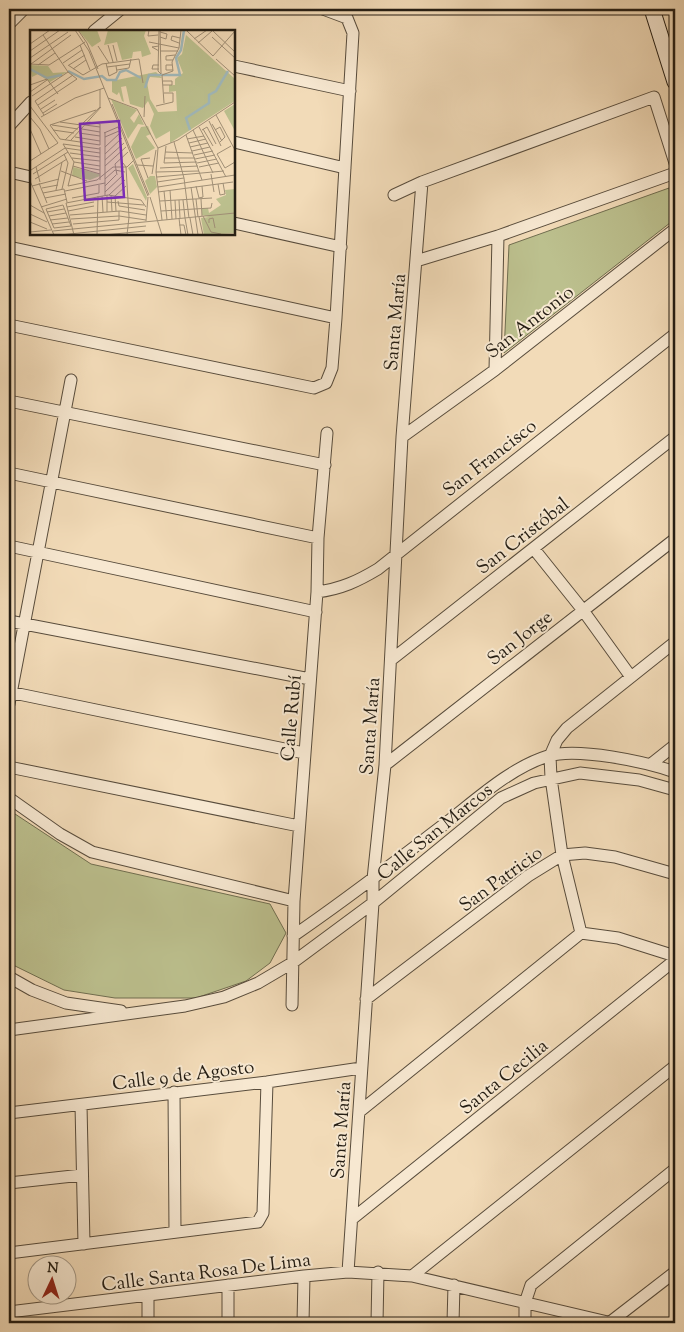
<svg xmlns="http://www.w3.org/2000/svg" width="684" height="1332" viewBox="0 0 684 1332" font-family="'Sorts Mill Goudy',serif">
	<rect width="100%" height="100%" fill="#f2dbb8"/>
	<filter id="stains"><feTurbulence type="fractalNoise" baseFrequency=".004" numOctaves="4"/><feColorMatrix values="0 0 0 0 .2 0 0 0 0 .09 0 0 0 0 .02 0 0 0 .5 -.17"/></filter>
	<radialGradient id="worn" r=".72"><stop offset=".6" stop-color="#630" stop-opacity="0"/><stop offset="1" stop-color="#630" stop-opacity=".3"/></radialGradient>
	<path fill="#bcc08e" stroke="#706e50" d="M669,188L675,219L504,353L509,245Z
		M9,810L91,864L270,904L286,933L270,963L246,981L196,998H115L64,990L9,963Z"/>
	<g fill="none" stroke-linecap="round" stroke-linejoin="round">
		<g stroke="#584c3c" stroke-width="13">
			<path id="street" d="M9,24L24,9
				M94,31L121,9
				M234,66L350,91
				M9,126L31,102
				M234,142L345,168
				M9,172L31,177
				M394,195L422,182L654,97L675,163
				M234,223L341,247
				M9,247L336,318
				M416,261L498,236L675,173
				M9,325L314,388L326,383L332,368L336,318L353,33L347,18L323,9
				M495,370L498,236
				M9,401L325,465
				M402,437L495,370L675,229
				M9,473L318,538
				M9,546L316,612
				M534,549L582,609L631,677
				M317,592C341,589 358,581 378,569L675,334
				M9,621L310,679
				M391,660L675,437
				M9,692L304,753
				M9,704L71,380
				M651,764L675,745
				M385,765L675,539
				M9,767L299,826
				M9,798L60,834L92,852L294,901
				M581,933L562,855L551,778L550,756L557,740L567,728L675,642
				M581,933L618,938L675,956
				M293,936C346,900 396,861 446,823C477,799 510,768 548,756C578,747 646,762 675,772
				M9,977L32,990L66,1003L121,1011
				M366,999L528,876L562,855L585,853L615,857L675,874
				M292,1005L294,901L317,592L318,538L327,433
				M9,1030L185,1006L224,997L258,983L292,963L373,903L501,798L534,783L580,773L639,780L675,790
				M174,1092L175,1232
				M81,1105L84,1244
				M359,1112L581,933
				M9,1113L267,1082L361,1068
				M9,1183L82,1175
				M352,1219L675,960
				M9,1253L258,1222L263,1213L267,1082
				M348,1272L373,903V879L385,765L402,437L422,182
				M412,1276L675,1066
				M9,1312L304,1276L348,1272L412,1276L612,1323
				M148,1323V1295
				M228,1323V1285
				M303,1323L304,1276
				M377,1323L378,1272
				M453,1323L454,1285
				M525,1323V1303L531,1285L675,1169
				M609,1323L675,1272"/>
		</g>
		<g stroke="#241d13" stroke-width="17">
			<path id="secondary" d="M652,9L675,82"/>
		</g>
		<use href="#street" stroke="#f7e8d1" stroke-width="11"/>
		<use href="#secondary" stroke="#f7e8d1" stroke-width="15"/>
	</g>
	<g text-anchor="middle" stroke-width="4" stroke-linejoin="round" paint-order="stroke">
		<g font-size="19" fill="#241d13" stroke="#f7e8d1">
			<text transform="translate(529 321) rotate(-38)" y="7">San Antonio</text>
			<text transform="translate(394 322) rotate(-85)" y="7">Santa María</text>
			<text transform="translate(489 457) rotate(-38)" y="7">San Francisco</text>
			<text transform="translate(522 535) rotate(-38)" y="7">San Cristóbal</text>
			<text transform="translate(519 637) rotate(-38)" y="7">San Jorge</text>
			<text transform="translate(290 718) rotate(-85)" y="7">Calle Rubí</text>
			<text transform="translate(369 726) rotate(-86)" y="7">Santa María</text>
			<text transform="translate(434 831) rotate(-39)" y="7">Calle San Marcos</text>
			<text transform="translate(500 878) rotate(-36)" y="7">San Patricio</text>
			<text transform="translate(183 1074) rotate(-7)" y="7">Calle 9 de Agosto</text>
			<text transform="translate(503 1076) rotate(-39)" y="7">Santa Cecilia</text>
			<text transform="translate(340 1130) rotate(-86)" y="7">Santa María</text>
			<text transform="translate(206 1271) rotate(-7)" y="7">Calle Santa Rosa De Lima</text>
		</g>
	</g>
	<g transform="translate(30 30)">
		<rect width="205" height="205" fill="#f2dbb8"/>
		<path d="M67,0L71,11L62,17L49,1ZM78,0H116L114,6L121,24L112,27L111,21L103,22L102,28L92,30L87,12L74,15ZM156,5L205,49V71L140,113V101L126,109L120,96L124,84L118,71L113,78L100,74L96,56L91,57L94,72L92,71L89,62L87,65L82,62V51L126,42L132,48L120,47L117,52L120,69L128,82L147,81L146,61L139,62V55H145V49L153,43L147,28L152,24ZM0,35L18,36L23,43L37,42L20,52L8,44L2,47ZM81,69L107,80L100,88L104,93L109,84L114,95L108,94L98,109ZM205,74V101L194,81ZM118,96L121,104L116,106L125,118L106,129L101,117L111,97ZM103,134L117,167L116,171L98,138ZM43,137L69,144L70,146L60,150L42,146ZM120,146H125L127,157L120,164L115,151ZM205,159V203L174,205L171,188L179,187L172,185V179L178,178L179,183L191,175L186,169L196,165L195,160Z" fill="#bcc08e"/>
		<path fill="none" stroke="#a0b8ba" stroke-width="2.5" d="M0,39L17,48L32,45M38,41L54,49L72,46L77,50H86L90,42L96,40L111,48M115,58L119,45H150L146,28L151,20L154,0M160,100L156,88L179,73V65L186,61L198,41"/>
		<path fill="none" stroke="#a08f76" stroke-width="1" d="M45,0L59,21L118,166M48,0L57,13L68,39M119,0L118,6L128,5M129,0L128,41L131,44L130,0M157,1L183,26M183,1L205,22M130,2L137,4L136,9L130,7M182,7L205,28M164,9L177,0M119,12L149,18M149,13L141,10L142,6L150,8M168,13L182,1M0,14L20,0M50,15L60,40M78,15L83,32M83,15L87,31M68,16L79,33M129,16L122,17L129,21M0,21L30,0M130,21H148M183,26L205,1M0,28L38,2M186,29L205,46M143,30H136V26L145,25M33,33L52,20M76,33L79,46L87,42L86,36M0,34L19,35L55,12M1,34L41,5M8,35L25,23M38,35L53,45L72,34L109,29L113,53M39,35L55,25M142,35H136V40H143M77,37L100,34M43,39L56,30M129,39H122L123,35H129M87,40L99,38L101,29M132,45L143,41L142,32L149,18L151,0M132,45L134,73M133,51H142V55H133M0,55L17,49L28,64M0,62L17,50M2,66L38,42M78,68L107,79L128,118L126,142L132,190M5,71L43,45M5,71L14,85M82,74L119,165M8,75L47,49L38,42L13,5M0,76L28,113L0,131M126,76L143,72V63H134M11,79L25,70M13,83L27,74M186,85L205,120M0,87L10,99L19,119M11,87L45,68L74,58M114,87L115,66M179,91L191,116M30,92L51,95M182,94L192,111M20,95L30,109L70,115V94L59,92M20,95L66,80M22,95L48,99M55,95L70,97M169,97L196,147M0,99L11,124M52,99L70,102M173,99L183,116M23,100L44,103M163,100L183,143M172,100L177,97L186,114M185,100L190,97L195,107L190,112M75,102V165M49,103L70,106M74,103L88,97L89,99M156,105L172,150M45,107L70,111M75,107L89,101M157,109L174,106M35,110L70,77V59M41,110L71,77M144,112L154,148L159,188M159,113L176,109M33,114L44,132L38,156M33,114L70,119M70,117V150M75,117L90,103M160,117L178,113M35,118L70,123M128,118L148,110L205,72M162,121L180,117M135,122L163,123M40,123L70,127M75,124L92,108M187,124L195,138L205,132M187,124L201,116M164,125L183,121M42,128L70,131M135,128H165M165,129L185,125M75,130L94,113M44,132L70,136M93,133L96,137L99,187L97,205M134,133L167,132M134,133L136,116M167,133L187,129M107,135L123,136M43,136L70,144M75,136L96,117M6,137L10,152M53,137L70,140M169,137L189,133M130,138L168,136M1,140L35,118M31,141L57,151M126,142L169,141M3,144L38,122M122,144L126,120M181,144L184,162M87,145L85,134L98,122M127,147L194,141M118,148L111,129L120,128M5,149L37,129M75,149L85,140L95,142M0,151L24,205M127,152L154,148M9,153L17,173M188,154L190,165L195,164L193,153M2,156L29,149M38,156L67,150L83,137H97L103,131M75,156L86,145M166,156L169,168L173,167L172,156M128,157L205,145M161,157L168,205M12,158L28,155M32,159L38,133L34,124M26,160L32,132M140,160L142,189M35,161L75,153M134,161L137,190M75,162L92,146M128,162L203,152M13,163L34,159L37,172M77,165V182M79,165L95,150M81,165L82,181M72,166L73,182M120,167L132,205M15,168L36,164M42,168L69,163V155M166,169L168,187M171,169L172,186M145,170L146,189M149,170L150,188M153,170L155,188M88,171L89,176L115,180M130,171L182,168M77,172L114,175M0,175L14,183M33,175L41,196L24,198L16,179ZM11,177L37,169M37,177L64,172M38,181L64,176M86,181L85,166L96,156M131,181L181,178L182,173M17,182L34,179M0,184L17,192M40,185L90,181L116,185M19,186L36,183M173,186L181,202L191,204M169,187L173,205M149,188L151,205M155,188L158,205M160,188L163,205M41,189L89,186L116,190M20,190L38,188M116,191L118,167M0,192L17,199M179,193V189L183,188L185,198M22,194L39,192M43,194L89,190V181M149,195H154L156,205M23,201L205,183M0,202L21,200M30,205L116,196M44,205L36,173L78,165L111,170L116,177M67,205L68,166M74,205L115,201"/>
		<path fill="#7b2cbf" fill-opacity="0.15" stroke="#7b2cbf" stroke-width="2.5" d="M89,91L94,167L55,170L50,94Z"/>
		<rect width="205" height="205" fill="none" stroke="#241d13" stroke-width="2.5"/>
	</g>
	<rect width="684" height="1332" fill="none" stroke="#f2dbb8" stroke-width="30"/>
	<rect x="10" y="10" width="664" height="1312" fill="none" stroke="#241d13" stroke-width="2.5"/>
	<rect x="15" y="15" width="654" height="1302" fill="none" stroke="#241d13"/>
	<g transform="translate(52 1280) rotate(4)"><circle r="24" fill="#f7e8d1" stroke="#a39785"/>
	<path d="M0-4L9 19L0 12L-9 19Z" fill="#8f2418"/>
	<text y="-8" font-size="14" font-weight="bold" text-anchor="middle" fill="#241d13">N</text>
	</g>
	<rect width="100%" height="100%" filter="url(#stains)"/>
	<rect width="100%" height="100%" fill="url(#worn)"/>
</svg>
